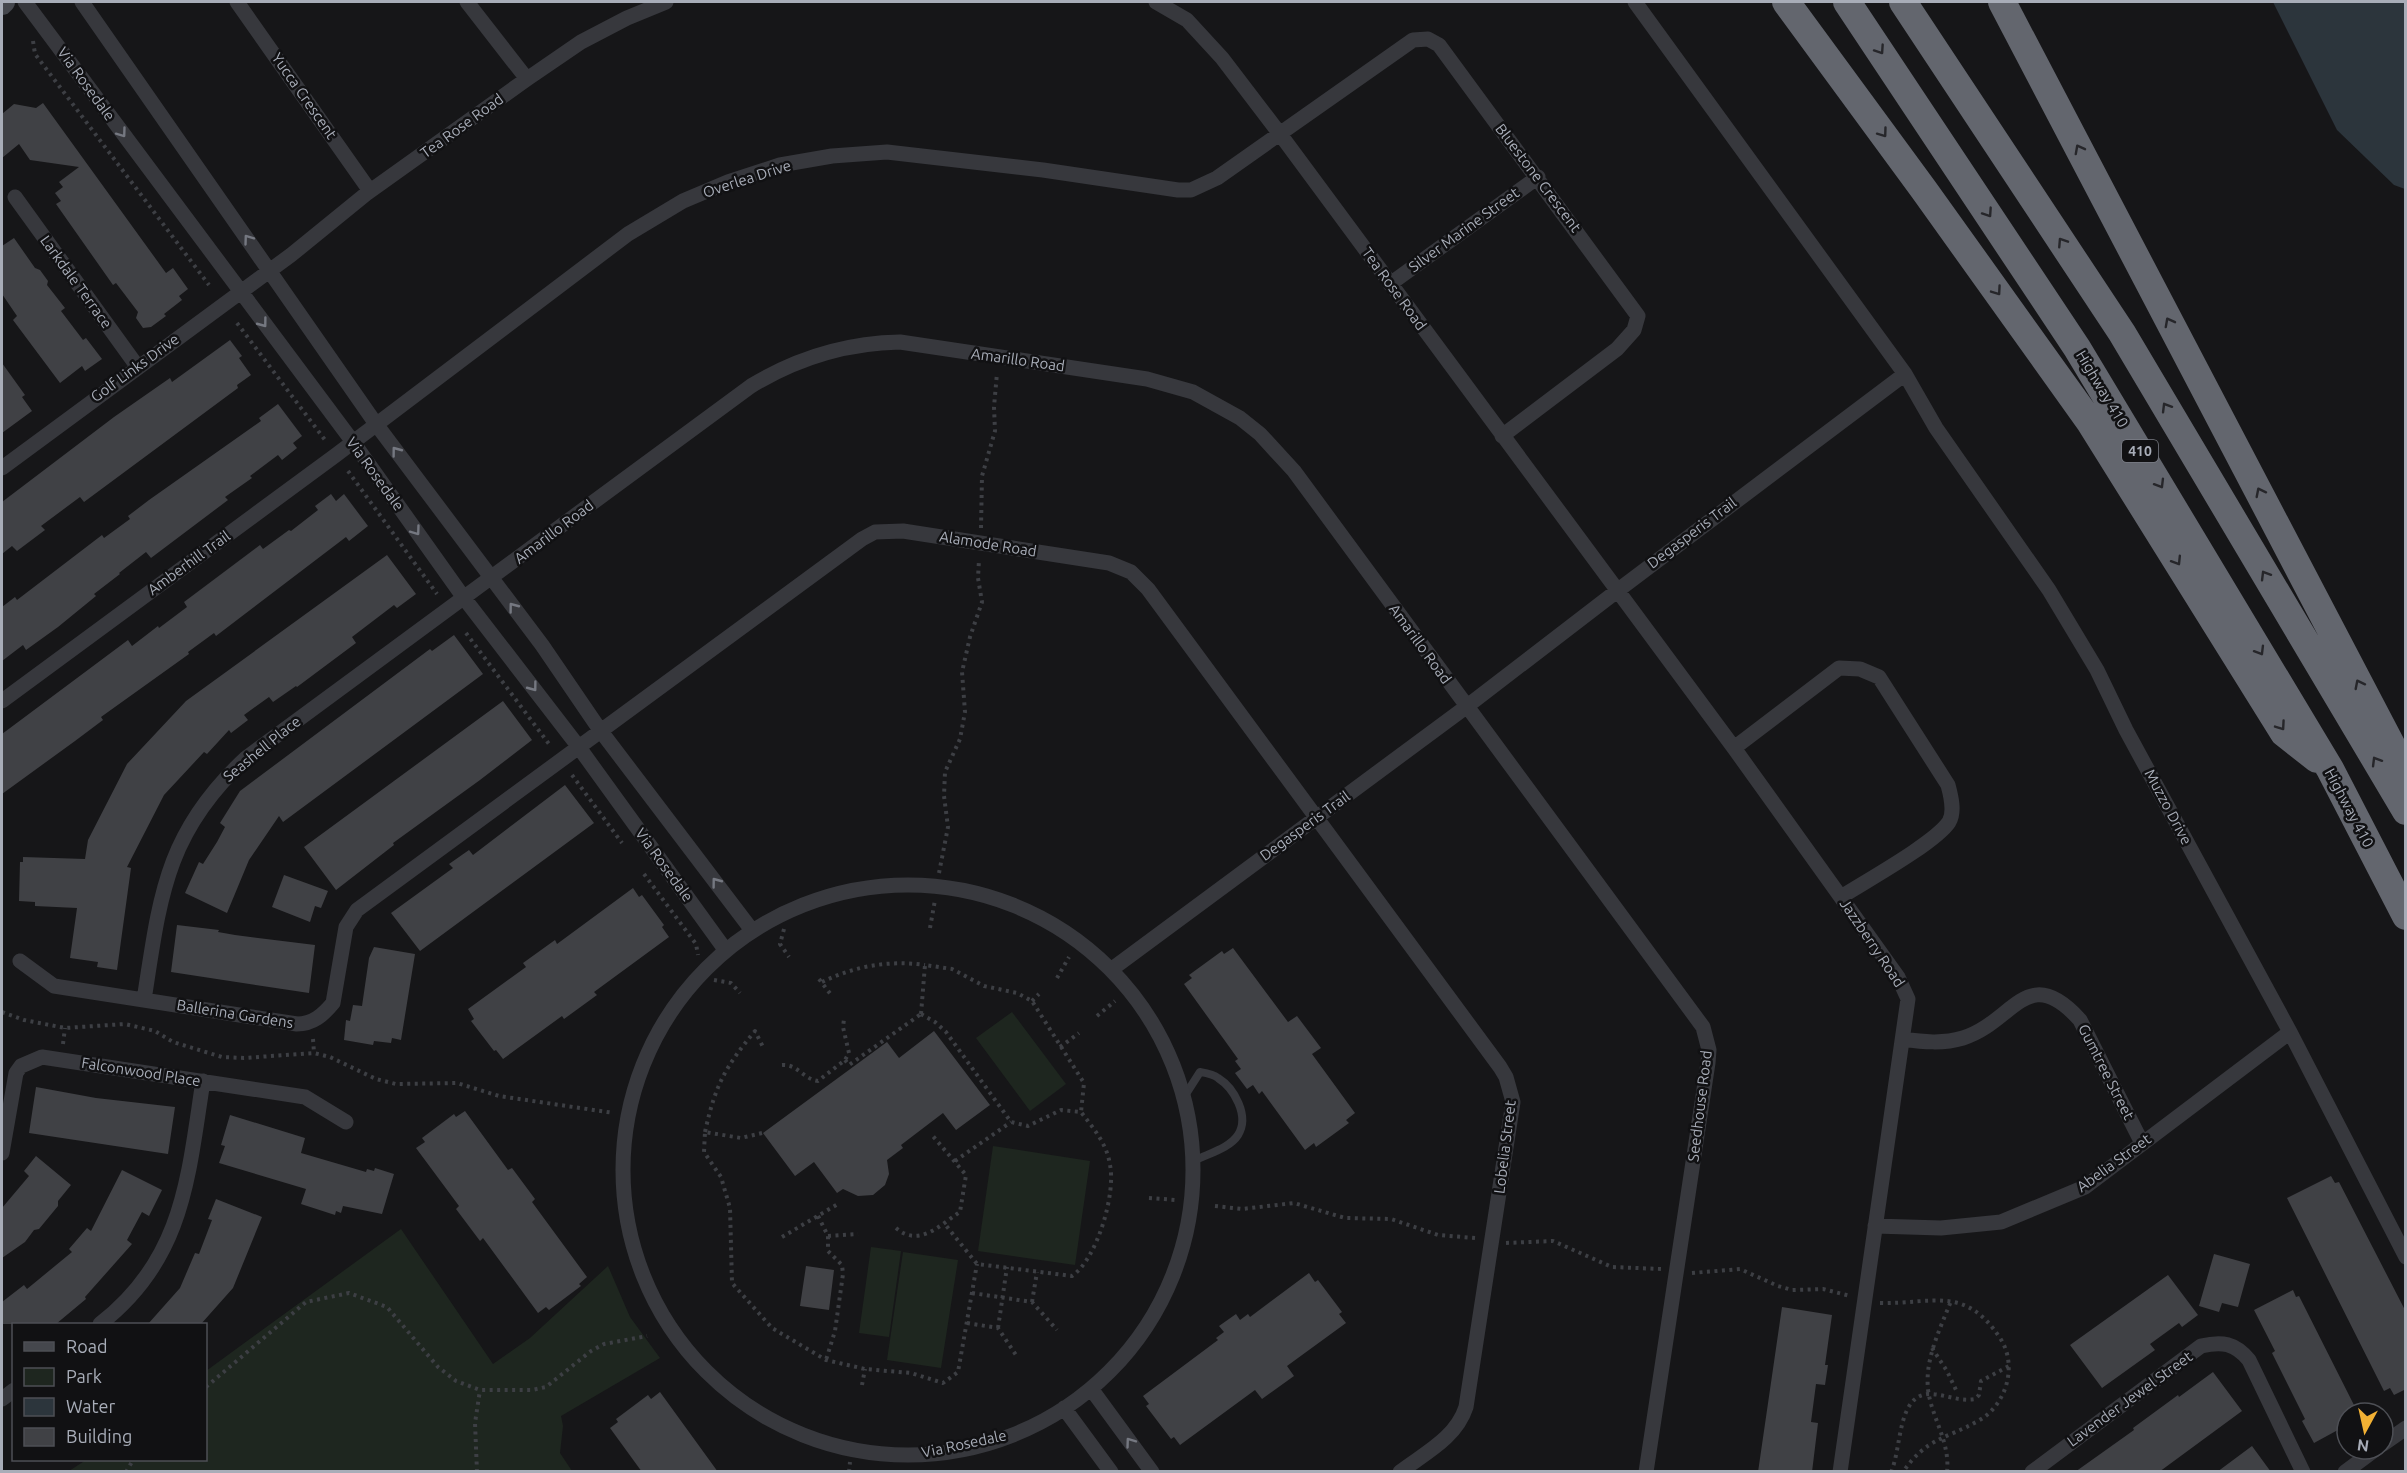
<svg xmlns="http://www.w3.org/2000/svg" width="2407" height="1473" viewBox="0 0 2407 1473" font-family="Ubuntu,sans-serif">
	<rect width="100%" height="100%" fill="#161618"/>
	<path fill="#1e261f" d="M1012,1012L1066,1084L1030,1111L976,1038Z
		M993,1146L1090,1161L1075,1265L978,1251Z
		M401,1229L493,1364L530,1338L608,1266L630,1317L660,1358L561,1416L563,1426L560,1453L572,1471H69L86,1460H206V1371Z
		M871,1247L901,1251L889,1337L859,1333Z
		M903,1252L958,1260L941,1368L887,1360Z"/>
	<path fill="#2c353c" d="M2273,2H2405V189L2394,185L2337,130Z"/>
	<path fill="#404145" d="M43,103L166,273L173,268L188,289L179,296L182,300L164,314L166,316L151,327L143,328L136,318L138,312L116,283L113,285L56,204L61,201L55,193L63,187L59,182L79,167L30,160L19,144L2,158V114L14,104L36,108Z
		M14,238L35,268L40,270L48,281L47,285L65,308L61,311L83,340L86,338L102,359L85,371L82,366L60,383L13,320L17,316L2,294V246Z
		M230,340L242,356L239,358L251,375L237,385L238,388L84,502L80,497L41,526L45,530L17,551L12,546L2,554V502L114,417L170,378L172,382Z
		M2,363L25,395L22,397L32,411L2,433Z
		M278,404L302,436L293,443L297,448L282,460L278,455L250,476L252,478L225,497L228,500L151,558L146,552L119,573L120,574L94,594L96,596L58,627L26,650L23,645L2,661V607L15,597L17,600L102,535L104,538L130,519L128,516L149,500L261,421L259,418Z
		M331,494L336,501L344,494L368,526L349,541L346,537L216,636L214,633L188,652L189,654L101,717L103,720L75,741L2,794V734L128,640L132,646L158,626L159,628L187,607L184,602L260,545L263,549L289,530L291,531L318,510L315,506Z
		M387,555L416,594L397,608L394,605L352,637L356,643L297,687L296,686L273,702L269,697L244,715L248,720L231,733L229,730L207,754L204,752L164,795L127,867L131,868L117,970L97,967L98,962L70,958L77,908L35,906V902L19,901L20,862H23V857L85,859L88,840L127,764L186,701Z
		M454,635L483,674L283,822L279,816L249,860L227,913L185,893L199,862L203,864L217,842L225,827L220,823L240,791L430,649L432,651Z
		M503,701L532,740L480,780L393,843L394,845L336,890L304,847Z
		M565,785L594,823L420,951L391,913L453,868L449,864L469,850L473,855Z
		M284,875L328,891L321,908L315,906L310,922L272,907Z
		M633,888L639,897L642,895L664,925L662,927L669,937L594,992L597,995L564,1019L562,1016L503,1059L496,1050L494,1051L471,1021L474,1019L468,1009L526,967L523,963L555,940L557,944Z
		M177,925L219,930L218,932L235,935L315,945L309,993L171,972Z
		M374,947L415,954L401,1040L392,1038L391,1043L374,1041L373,1045L344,1040L346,1020L350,1021L353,1005L362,1006L369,958Z
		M1233,948L1288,1022L1297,1016L1321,1048L1312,1054L1355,1113L1346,1120L1349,1123L1316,1147L1314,1143L1305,1150L1262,1091L1259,1094L1253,1085L1247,1089L1235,1073L1241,1069L1235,1061L1238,1059L1184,984L1192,978L1189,975L1222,951L1224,954Z
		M934,1031L990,1105L956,1130L943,1113L901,1145L903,1148L887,1160L889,1174L885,1185L873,1195L858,1196L843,1189L837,1193L814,1162L795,1176L763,1133L887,1042L899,1058Z
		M36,1087L96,1098L175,1107L168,1154L29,1133Z
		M465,1111L508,1170L512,1168L535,1199L532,1202L587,1277L579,1284L581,1286L549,1310L546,1307L538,1313L483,1238L480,1241L456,1209L459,1206L416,1148L425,1142L422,1138L454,1114L456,1117Z
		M230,1115L305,1138L301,1153L366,1172L367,1169L374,1171L375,1168L394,1174L382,1214L343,1206L341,1213L336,1211L335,1215L301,1204L306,1189L219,1163L225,1146L221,1145Z
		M36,1156L71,1185L58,1201V1206L39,1229L34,1230L25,1242L2,1258V1208L29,1176L24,1171Z
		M122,1170L162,1190L149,1216L142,1212L127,1240L132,1244L85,1297L86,1299L56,1324H2V1302L24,1285L27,1289L72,1252L69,1249L87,1228L91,1231Z
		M2331,1176L2335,1183L2339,1182L2406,1312V1389L2394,1395L2390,1388L2384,1391L2287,1198Z
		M216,1199L262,1217L233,1288L201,1324H148L180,1288L195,1253L199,1254L212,1220L208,1219Z
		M2214,1254L2250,1264L2238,1307L2222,1303L2219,1312L2199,1306Z
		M806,1266L834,1270L829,1310L800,1306Z
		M1309,1273L1315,1282L1318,1280L1342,1312L1339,1314L1346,1323L1287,1366L1294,1376L1262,1399L1255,1390L1180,1445L1174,1437L1171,1439L1146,1406L1149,1404L1143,1396L1218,1340L1216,1338L1224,1332L1219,1326L1236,1314L1240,1320L1248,1314L1250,1317Z
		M2168,1275L2198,1315L2182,1327L2179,1323L2150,1344L2155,1350L2102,1388L2070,1345Z
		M2293,1290L2296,1297L2299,1296L2358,1413H2347V1425L2314,1443L2302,1421L2305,1419L2272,1353L2275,1351L2254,1310Z
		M1782,1307L1832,1315L1825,1365H1828L1825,1385L1816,1384L1811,1422L1818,1423L1812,1472H1758Z
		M2213,1372L2242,1411L2159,1472H2075L2134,1430L2133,1428L2178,1395L2179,1397Z
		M660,1392L718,1472H642L610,1428L618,1422L616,1419L648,1395L651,1399Z
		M2252,1446L2271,1472H2217Z"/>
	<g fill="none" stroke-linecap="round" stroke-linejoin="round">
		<path stroke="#3d3f44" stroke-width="4" stroke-dasharray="3 4.5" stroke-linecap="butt" d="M33,41L35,54L209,285
			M237,323L325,440
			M348,471L437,594
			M981,528L982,476L995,431L994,407L997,373
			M466,633L549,744
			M572,775L622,843
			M939,873L948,827L944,796L945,772L960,739L965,712L962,672L970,637L982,602L978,578L979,560
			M644,874L696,944L698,955
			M930,928L935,900
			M784,929L780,944L789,957
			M1057,978L1069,957
			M819,979L832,996
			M714,980L731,983L740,993
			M822,982C855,966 889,960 925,965
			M1032,1001L1039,994
			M2,1012L24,1020L65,1028L125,1024L155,1031L173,1042L222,1057L244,1058L314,1053L330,1057L376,1079L396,1084L457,1083L499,1096L614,1113
			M921,1014L935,1022L946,1032L1011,1122L1028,1126L1061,1110L1081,1112C1094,1129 1107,1144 1110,1165C1116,1194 1097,1259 1072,1276L977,1264L944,1223
			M921,1014L925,965L952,969L984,986L1017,993L1032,1001L1084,1083L1081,1112
			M1097,1016L1115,1001
			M313,1039L314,1053
			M63,1044L65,1028
			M1060,1047L1079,1033
			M845,1060L849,1065L921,1014
			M782,1065C798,1064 803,1079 818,1081L845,1060L849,1053L843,1027L844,1019
			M705,1132C715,1086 725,1067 755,1031L763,1047
			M762,1133L741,1138L705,1132L704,1152L721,1177L730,1208L732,1283L772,1328L826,1360L865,1369L911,1373L943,1383L958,1372L977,1264
			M955,1161L1011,1122
			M1149,1198L1176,1200
			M1215,1206L1242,1209L1294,1203L1345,1218L1391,1219L1438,1235L1475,1238
			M818,1216L828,1236V1251L842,1265L843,1274L835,1331L826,1360
			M896,1228C919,1248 940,1225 960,1212L966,1175L932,1135
			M828,1236L858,1234
			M782,1237L838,1204
			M1506,1243L1553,1241L1612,1267L1661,1269
			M1692,1273L1740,1269L1778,1286L1792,1290L1823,1289L1850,1296
			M972,1293L1032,1302L1057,1330
			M1032,1302L1037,1272
			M1880,1303C1933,1304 1965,1285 2000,1338C2018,1365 2007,1405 1978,1421C1946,1439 1926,1438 1903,1472
			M967,1323L998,1328L1018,1358
			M998,1328L1007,1267
			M1932,1348L1947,1371L1957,1392
			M862,1385L865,1369
			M206,1387L306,1302L349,1293L387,1307L438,1367L456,1381L480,1390H532L546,1387L591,1351L604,1344L647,1336
			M126,1472L133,1460
			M477,1472L475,1423L480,1390
			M849,1472L850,1462
			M1891,1472C1902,1448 1897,1395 1929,1394C1945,1394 1959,1402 1975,1399L1979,1395L1981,1381L2009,1366
			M1947,1472C1950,1446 1936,1424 1930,1400C1921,1366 1939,1332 1951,1301"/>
		<path stroke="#37383d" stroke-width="8" d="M1184,1097L1200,1072C1206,1073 1213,1074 1218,1078C1234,1088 1250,1116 1238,1135C1230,1148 1207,1154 1194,1161"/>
		<path stroke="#37383d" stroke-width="15" d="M25,2L353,442L464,598L578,746L724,948
			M82,2L376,424L542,645L600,730L751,929
			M237,2L370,191
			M467,2L527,79
			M1156,2L1187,20L1222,58L1280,134L1734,748L1898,977L1908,999L1840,1472
			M1635,2L1905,374L1936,428L2049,590L2097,670L2126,730L2290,1032L2406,1257
			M15,197L137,366
			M1390,284L1538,177
			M2,468L291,255L366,194L527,79L581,42L627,18L666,2
			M2,701L336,455L628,234L683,201L728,182L780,165L832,156L887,152L1043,170L1178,190H1191L1217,178L1413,40L1428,39L1439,45L1638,316L1634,330L1617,349L1502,436
			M1734,748L1839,668L1860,669L1879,677L1948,785C1951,796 1955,812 1949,822C1935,843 1866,881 1841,897
			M623 1170a285 285 0 1 1 570 0a285 285 0 1 1-570 0Z
			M20,961L54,986L297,1024C313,1024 323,1015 333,1003L346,927L357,910L862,539L875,532L903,531L1109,563L1131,572L1148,589L1500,1067L1506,1077L1513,1102L1466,1407C1456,1438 1425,1453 1400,1472
			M1112,969L1466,707L1617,591L1905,374
			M144,1000C160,897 165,833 246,758L751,386C797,358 845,343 900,342L1147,379L1193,392L1240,418L1260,434L1294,471L1703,1027L1709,1050L1708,1063L1646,1472
			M1903,1039C1923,1042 1943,1044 1963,1038C2014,1022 2027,961 2080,1020L2142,1143
			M2,1153L16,1073L21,1066L42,1057L305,1097L346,1122
			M1875,1226L1941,1228L2001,1222L2085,1187L2290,1032
			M100,1324C184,1259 188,1177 203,1081
			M1092,1390L1152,1472
			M2,1399L14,1390
			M1064,1408L1111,1472
			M2383,1444L2406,1428
			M2032,1472L2201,1346C2222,1341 2235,1343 2249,1360L2303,1472
			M2345,1472L2376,1449"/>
		<path stroke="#45474d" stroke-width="22" d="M2,4L4,2"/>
		<path stroke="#63666e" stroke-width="28" d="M1786,2L1924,190L2090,422L2284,733L2317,759
			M1847,2L2077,348L2330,769L2406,916
			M1903,2L2122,333L2406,811
			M2002,2L2406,773"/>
	</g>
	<defs><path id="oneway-chevron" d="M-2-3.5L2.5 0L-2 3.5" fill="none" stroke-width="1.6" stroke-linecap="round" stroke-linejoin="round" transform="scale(1.5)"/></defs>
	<g stroke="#26262a">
		<use href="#oneway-chevron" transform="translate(1880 50) rotate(56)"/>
		<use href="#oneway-chevron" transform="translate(1883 133) rotate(54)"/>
		<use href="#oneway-chevron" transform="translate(2079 149) rotate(-118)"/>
		<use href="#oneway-chevron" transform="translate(1988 213) rotate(56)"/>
		<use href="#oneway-chevron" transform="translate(2062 242) rotate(-123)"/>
		<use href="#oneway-chevron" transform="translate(1997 291) rotate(55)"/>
		<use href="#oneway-chevron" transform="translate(2169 322) rotate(-118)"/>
		<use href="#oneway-chevron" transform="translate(2166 407) rotate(-121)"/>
		<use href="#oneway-chevron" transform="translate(2160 484) rotate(59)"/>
		<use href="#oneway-chevron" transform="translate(2260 492) rotate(-117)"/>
		<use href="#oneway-chevron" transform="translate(2177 561) rotate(58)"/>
		<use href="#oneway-chevron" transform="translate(2265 575) rotate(-121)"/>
		<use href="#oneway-chevron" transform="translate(2260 651) rotate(59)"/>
		<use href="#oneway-chevron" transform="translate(2359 684) rotate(-117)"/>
		<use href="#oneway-chevron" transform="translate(2281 726) rotate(55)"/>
		<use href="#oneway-chevron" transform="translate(2376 761) rotate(-121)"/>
	</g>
	<g stroke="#757881">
		<use href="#oneway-chevron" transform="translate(122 133) rotate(54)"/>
		<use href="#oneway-chevron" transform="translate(248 239) rotate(-126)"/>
		<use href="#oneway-chevron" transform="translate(263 323) rotate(53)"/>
		<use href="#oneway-chevron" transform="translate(396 451) rotate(-127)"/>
		<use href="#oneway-chevron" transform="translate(416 531) rotate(54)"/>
		<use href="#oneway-chevron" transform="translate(513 607) rotate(-127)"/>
		<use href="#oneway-chevron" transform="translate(533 687) rotate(53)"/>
		<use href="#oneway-chevron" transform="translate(716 882) rotate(-127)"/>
		<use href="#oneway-chevron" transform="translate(1130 1442) rotate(-126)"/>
	</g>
	<g text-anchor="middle" stroke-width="5" stroke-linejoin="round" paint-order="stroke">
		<rect fill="#111113" stroke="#7b7e86" stroke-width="1.5" x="2122" y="440" width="36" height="22" rx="4.5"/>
		<g font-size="14" font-weight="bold" fill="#a8adb8">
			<text x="2140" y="456">410</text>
		</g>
		<g font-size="15" fill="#a8adb8" stroke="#111113">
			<text transform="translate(86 84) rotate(54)" y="5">Via Rosedale</text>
			<text transform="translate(304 96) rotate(55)" y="5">Yucca Crescent</text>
			<text transform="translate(462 126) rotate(-36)" y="5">Tea Rose Road</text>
			<text transform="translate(1538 178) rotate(53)" y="5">Bluestone Crescent</text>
			<text transform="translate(747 179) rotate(-18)" y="5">Overlea Drive</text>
			<text transform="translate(1464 230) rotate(-36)" y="5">Silver Marine Street</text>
			<text transform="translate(76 282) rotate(54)" y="5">Larkdale Terrace</text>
			<text transform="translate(1394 289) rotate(54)" y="5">Tea Rose Road</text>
			<text transform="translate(1018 360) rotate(8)" y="5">Amarillo Road</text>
			<text transform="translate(135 368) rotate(-36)" y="5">Golf Links Drive</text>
			<text transform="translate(2102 389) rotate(59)" y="5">Highway 410</text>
			<text transform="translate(375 474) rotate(54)" y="5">Via Rosedale</text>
			<text transform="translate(554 532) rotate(-37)" y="5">Amarillo Road</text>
			<text transform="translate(1692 533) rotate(-37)" y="5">Degasperis Trail</text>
			<text transform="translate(988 544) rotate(9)" y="5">Alamode Road</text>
			<text transform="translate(189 563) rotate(-36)" y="5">Amberhill Trail</text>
			<text transform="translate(1420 644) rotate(54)" y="5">Amarillo Road</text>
			<text transform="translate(262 749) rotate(-39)" y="5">Seashell Place</text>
			<text transform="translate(2168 807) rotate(62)" y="5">Muzzo Drive</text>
			<text transform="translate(2349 808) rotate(62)" y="5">Highway 410</text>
			<text transform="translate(1305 826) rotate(-36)" y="5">Degasperis Trail</text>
			<text transform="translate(664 865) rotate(54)" y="5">Via Rosedale</text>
			<text transform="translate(1872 943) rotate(56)" y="5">Jazzberry Road</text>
			<text transform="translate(235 1014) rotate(9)" y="5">Ballerina Gardens</text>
			<text transform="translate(141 1072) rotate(9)" y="5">Falconwood Place</text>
			<text transform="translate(2106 1072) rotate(63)" y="5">Gumtree Street</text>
			<text transform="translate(1700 1106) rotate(-83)" y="5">Seedhouse Road</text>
			<text transform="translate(1505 1147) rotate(-83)" y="5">Lobelia Street</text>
			<text transform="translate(2114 1163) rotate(-36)" y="5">Abelia Street</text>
			<text transform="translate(2130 1399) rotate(-36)" y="5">Lavender Jewel Street</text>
			<text transform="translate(964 1444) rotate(-12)" y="5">Via Rosedale</text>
		</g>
	</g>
	<rect width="2407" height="1473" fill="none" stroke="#a8adb8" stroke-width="6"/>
	<rect x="12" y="1323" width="195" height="138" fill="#111113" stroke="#4d4f55" stroke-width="1.5"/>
	<rect x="24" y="1342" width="30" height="9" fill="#45474d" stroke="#4d4f55" stroke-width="1.5"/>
	<text x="66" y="1353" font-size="18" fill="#a8adb8">Road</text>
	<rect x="24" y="1368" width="30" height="18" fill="#1e261f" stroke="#4d4f55" stroke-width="1.5"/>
	<text x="66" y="1383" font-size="18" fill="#a8adb8">Park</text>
	<rect x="24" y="1398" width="30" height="18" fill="#2c353c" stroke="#4d4f55" stroke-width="1.5"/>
	<text x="66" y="1413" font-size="18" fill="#a8adb8">Water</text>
	<rect x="24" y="1428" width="30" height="18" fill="#404145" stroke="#4d4f55" stroke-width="1.5"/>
	<text x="66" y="1443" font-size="18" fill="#a8adb8">Building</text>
	<g transform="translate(2365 1431) rotate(188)"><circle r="28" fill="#111113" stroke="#4d4f55" stroke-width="1.5"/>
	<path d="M0-4.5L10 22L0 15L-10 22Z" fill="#f2b134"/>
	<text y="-9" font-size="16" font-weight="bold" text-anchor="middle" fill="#a8adb8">N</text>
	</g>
</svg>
